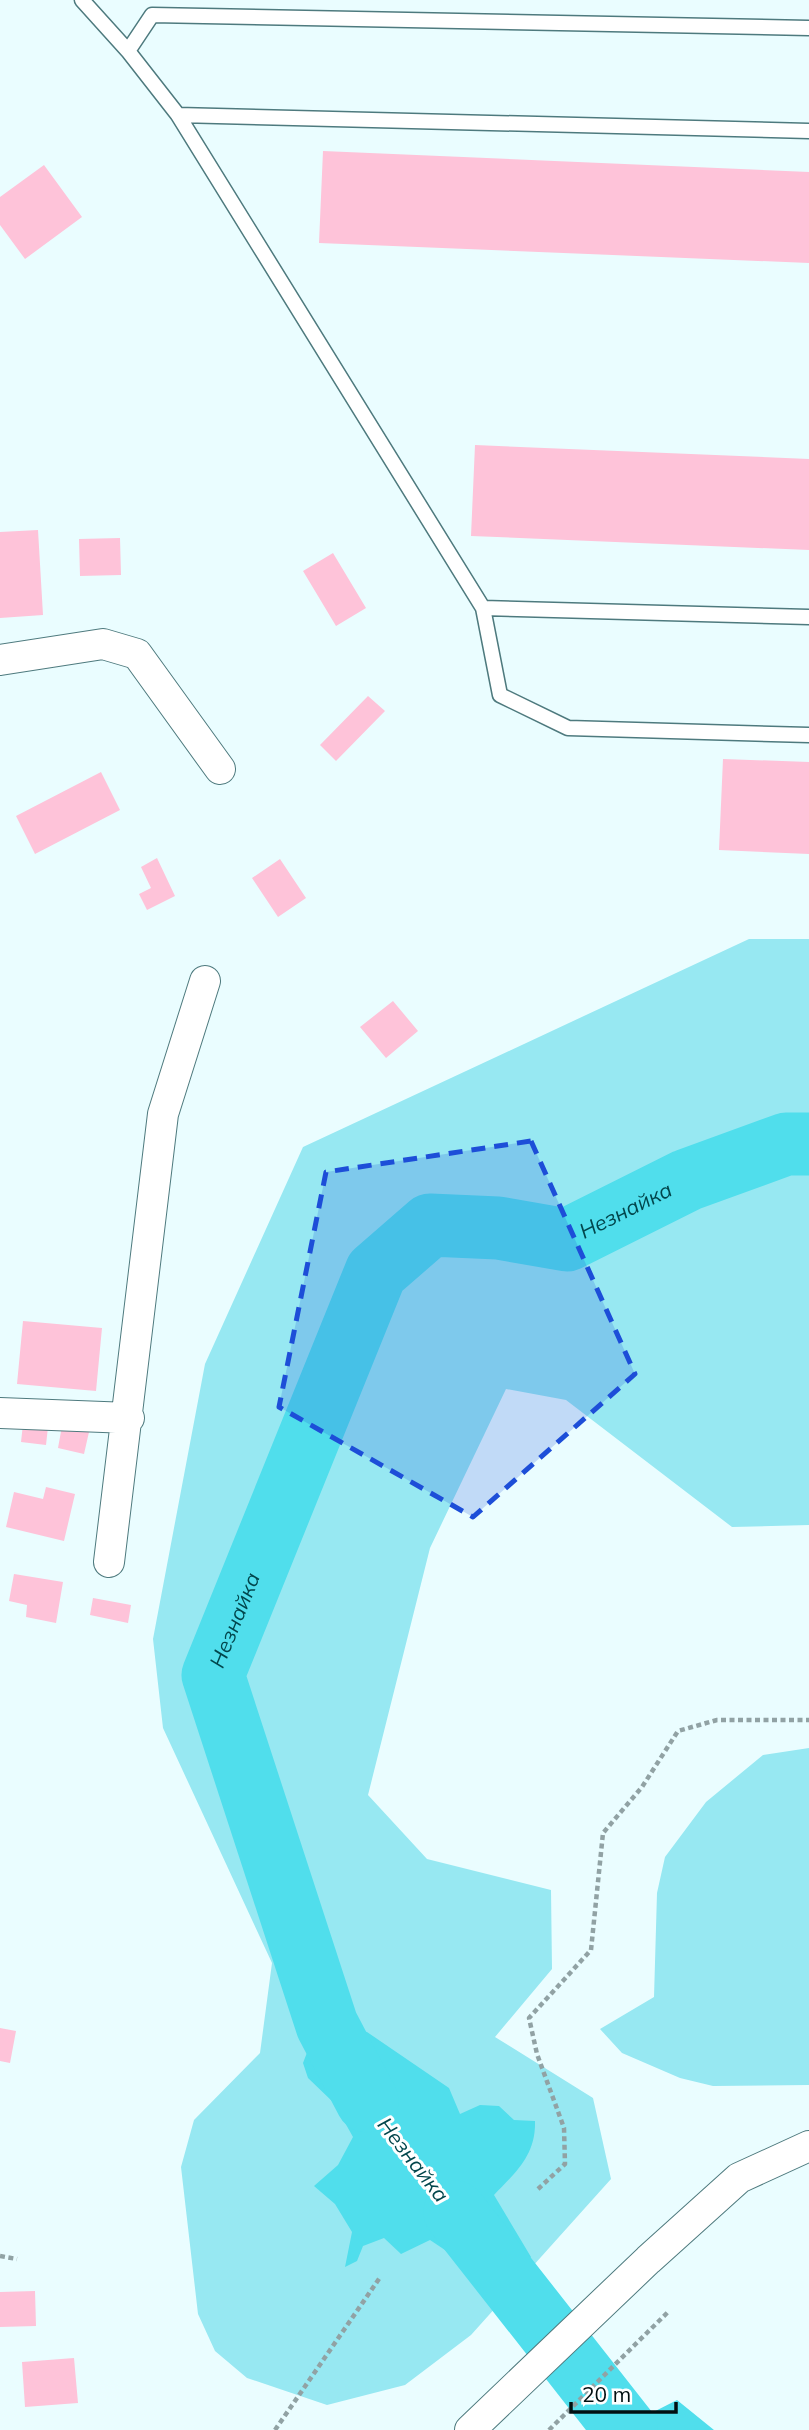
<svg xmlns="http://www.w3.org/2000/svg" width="809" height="2430" viewBox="0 0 809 2430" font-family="Mulish,sans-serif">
	<rect width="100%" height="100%" fill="#eafdff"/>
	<path fill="#97e8f2" d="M749,939H809V1525L732,1527L566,1400L506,1389L430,1548L368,1795L427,1859L551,1890L552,1969L495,2037L593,2098L611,2179L471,2335L405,2385L327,2405L247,2378L215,2351L198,2314L181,2167L194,2120L260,2053L272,1963L163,1728L153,1639L205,1364L303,1147Z
		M809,1748V2085L713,2086L680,2078L622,2053L600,2029L654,1997L657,1893L665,1857L706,1802L763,1755Z"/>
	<path fill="#50deec" d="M327,2025L367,2032L449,2088L460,2114L480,2105L499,2106L514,2120L535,2121C536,2155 516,2172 494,2195L531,2257L507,2283L472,2268L430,2240L401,2254L384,2238L363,2246L357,2261L345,2267L352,2232L335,2204L314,2186L338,2165L353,2137L334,2103L308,2078L303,2063L313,2037Z
		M677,2400L714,2430H623L624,2427Z"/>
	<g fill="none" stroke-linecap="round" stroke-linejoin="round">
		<g stroke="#50deec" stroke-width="63">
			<path id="s1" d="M367,2101L327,2025L213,1675L376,1272L430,1225L498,1228L567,1240L687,1180L786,1144H809"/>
			<path d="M455,2212L626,2430"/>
		</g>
	</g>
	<path fill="#fec3d9" d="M323,151L809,172V263L319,243Z
		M44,165L82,217L25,259L0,225V197Z
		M475,445L809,459V550L471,536Z
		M38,530L43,615L0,618V532Z
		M120,538L121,575L80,576L79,539Z
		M333,553L366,608L336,626L303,571Z
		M368,696L385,711L336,761L320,745Z
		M723,759L809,762V854L719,850Z
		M101,772L120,810L35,854L16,816Z
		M157,858L175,896L147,910L139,894L151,888L141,867Z
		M280,859L306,898L278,917L252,878Z
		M393,1001L418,1031L386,1058L360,1027Z
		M23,1321L102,1328L96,1391L17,1384Z
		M23,1424L48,1427L46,1445L21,1442Z
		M62,1426L89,1432L84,1454L58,1448Z
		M46,1487L75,1494L64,1541L6,1527L14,1492L43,1499Z
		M14,1574L63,1582L56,1623L26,1617L27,1605L9,1601Z
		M93,1598L131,1605L128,1623L90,1615Z
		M0,2028L16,2031L10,2063L0,2061Z
		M35,2291L36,2326L0,2327V2292Z
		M74,2358L78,2403L25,2407L22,2362Z"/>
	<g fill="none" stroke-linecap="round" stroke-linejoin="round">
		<g stroke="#4e7a7e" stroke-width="17">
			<path id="lane" d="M82,0L128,51
				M809,28L152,15L128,51L178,115L809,131
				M178,115L483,608
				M809,617L483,608L500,695L568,728L809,735"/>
		</g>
		<g stroke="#4e7a7e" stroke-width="32">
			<path id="street" d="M0,660L103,644L137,654L220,769
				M0,1413L129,1418
				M109,1562L163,1114L205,981
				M470,2430L648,2260L739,2178L809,2146"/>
		</g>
		<path stroke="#91a2a4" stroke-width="4.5" stroke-dasharray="5 3.5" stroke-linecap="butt" d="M538,2189L565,2164L564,2128L537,2054L529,2018L591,1950L603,1833L642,1787L678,1731L717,1720H809
			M0,2256L17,2259
			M275,2430L381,2276
			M549,2430L669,2311"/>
		<use href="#lane" stroke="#fff" stroke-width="14"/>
		<use href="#street" stroke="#fff" stroke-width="30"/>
	</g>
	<path fill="#1d4ed8" fill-opacity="0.2" stroke="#1d4ed8" stroke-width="5" stroke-dasharray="14 9" stroke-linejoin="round" d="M531,1141L635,1374L473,1517L279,1407L326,1172Z"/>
	<g text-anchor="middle" stroke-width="6" stroke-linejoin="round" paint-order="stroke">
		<g font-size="21" font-style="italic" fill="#02464c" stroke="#fff">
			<text dy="7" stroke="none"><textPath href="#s1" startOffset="1164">Незнайка</textPath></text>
			<text dy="7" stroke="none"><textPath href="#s1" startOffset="513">Незнайка</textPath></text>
			<text transform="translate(413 2160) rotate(52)" y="7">Незнайка</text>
		</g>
	</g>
	<path d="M571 2402v10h105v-10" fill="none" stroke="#010f11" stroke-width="3.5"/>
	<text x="582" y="2402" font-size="21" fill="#010f11" stroke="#ffffff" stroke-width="5" paint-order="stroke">20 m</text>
</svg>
